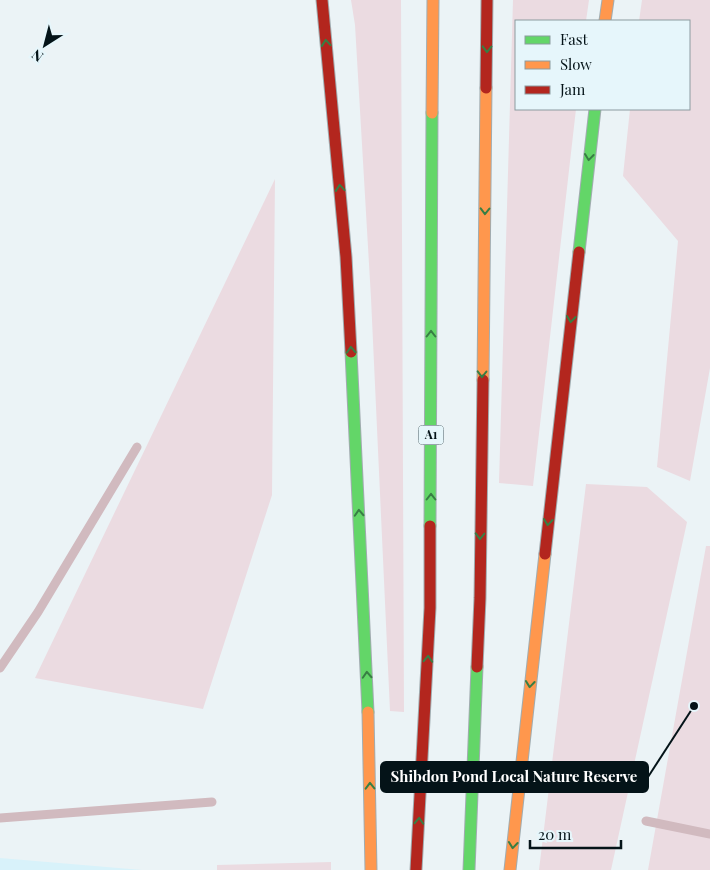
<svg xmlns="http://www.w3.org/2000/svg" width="710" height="870" viewBox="0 0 710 870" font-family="'Playfair Display',serif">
	<rect width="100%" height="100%" fill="#ebf3f6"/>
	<path fill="#d8f2fa" d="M0,858L142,870H0Z"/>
	<path fill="#ebdbe1" d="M351,0H401L404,712L390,711L371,298L355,25Z
		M513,0H589L586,21H516V109H576L533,486L499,483Z
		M642,0H710V368L690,481L657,467L678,241L623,176L630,109H689V21H639Z
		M275,179L272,495L203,709L35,678Z
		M586,484L647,487L687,522L611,870H539Z
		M706,546H710V870H648Z
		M331,862V870H217V865Z"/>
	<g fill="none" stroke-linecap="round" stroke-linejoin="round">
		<path stroke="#d1babf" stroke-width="9" d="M0,668L38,612L137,447
			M0,818L212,802
			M646,821L710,834"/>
		<g stroke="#a1acb0" stroke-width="13">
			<path id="fast" d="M579,252L595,109
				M351,352L368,712
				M430,526L432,113
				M469,870L477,667"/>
		</g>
		<g stroke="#a1acb0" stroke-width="13">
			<path id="slow" d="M605,21L608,0
				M432,113L433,0
				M483,380L486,88
				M368,712L371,870
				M510,870L545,554"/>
		</g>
		<g stroke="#a1acb0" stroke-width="13">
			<path id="jam" d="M322,0L346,257L351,352
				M486,88L487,0
				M545,554L579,252
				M477,667L480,598L483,380
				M416,870L430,608V526"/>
		</g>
		<use href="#fast" stroke="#63d668" stroke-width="11"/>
		<use href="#slow" stroke="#ff974d" stroke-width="11"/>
		<use href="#jam" stroke="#b3261e" stroke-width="11"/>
	</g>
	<defs><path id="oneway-chevron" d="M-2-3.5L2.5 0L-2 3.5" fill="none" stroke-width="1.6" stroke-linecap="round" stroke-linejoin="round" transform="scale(1.25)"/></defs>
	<g stroke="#387e44">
		<use href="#oneway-chevron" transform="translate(326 43) rotate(-95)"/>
		<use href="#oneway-chevron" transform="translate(487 49) rotate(91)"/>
		<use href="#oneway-chevron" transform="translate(589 157) rotate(97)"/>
		<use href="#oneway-chevron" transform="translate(340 188) rotate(-95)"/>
		<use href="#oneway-chevron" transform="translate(485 211) rotate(91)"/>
		<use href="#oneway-chevron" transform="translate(571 319) rotate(97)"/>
		<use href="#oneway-chevron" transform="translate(431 334) rotate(-90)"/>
		<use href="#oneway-chevron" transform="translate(351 350) rotate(-93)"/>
		<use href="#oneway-chevron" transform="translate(482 374) rotate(91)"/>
		<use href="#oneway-chevron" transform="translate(431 497) rotate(-90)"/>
		<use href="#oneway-chevron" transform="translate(359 513) rotate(-93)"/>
		<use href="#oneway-chevron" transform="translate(548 522) rotate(96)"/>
		<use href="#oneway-chevron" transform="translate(480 536) rotate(91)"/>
		<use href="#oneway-chevron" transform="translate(428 659) rotate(-87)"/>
		<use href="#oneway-chevron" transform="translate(367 675) rotate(-93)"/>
		<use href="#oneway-chevron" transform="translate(530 684) rotate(96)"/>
		<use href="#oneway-chevron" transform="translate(370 786) rotate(-91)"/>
		<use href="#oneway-chevron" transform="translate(419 821) rotate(-87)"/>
		<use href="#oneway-chevron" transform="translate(513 845) rotate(96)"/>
	</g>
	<g text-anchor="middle" stroke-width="4.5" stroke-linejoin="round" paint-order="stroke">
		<rect fill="#e6f6fb" stroke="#48575c" stroke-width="1" x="418.5" y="425.5" width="25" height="19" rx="4"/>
		<g font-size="12" font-weight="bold" fill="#041318">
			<text x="431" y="439">A1</text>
		</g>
	</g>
	<path fill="none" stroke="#041318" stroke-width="2" d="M694 706L648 777"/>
	<circle fill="#041318" stroke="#e6f6fb" stroke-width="2" cx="694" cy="706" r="5"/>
	<rect fill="#041318" stroke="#041318" stroke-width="2" x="381" y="762" width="267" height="30" rx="5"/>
	<g font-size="15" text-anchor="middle" font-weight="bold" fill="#fff">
		<text x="514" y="782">Shibdon Pond Local Nature Reserve</text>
	</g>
	<rect x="515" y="20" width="175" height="90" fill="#e6f6fb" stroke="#8c9ba0"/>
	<rect x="525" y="36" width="25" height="8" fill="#63d668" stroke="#8c9ba0"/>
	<text x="560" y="45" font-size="15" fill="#041318">Fast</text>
	<rect x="525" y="61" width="25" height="8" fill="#ff974d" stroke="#8c9ba0"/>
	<text x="560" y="70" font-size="15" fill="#041318">Slow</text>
	<rect x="525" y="86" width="25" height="8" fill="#b3261e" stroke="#8c9ba0"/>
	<text x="560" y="95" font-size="15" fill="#041318">Jam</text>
	<g transform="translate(45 45) rotate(216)" stroke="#e6f6fb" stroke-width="4" paint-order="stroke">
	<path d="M0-4L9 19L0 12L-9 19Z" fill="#041318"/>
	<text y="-8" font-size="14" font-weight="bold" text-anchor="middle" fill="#041318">N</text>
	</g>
	<path d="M530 840v8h91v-8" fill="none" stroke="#041318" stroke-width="2.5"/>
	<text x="538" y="840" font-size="15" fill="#041318" stroke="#e6f6fb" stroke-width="4" paint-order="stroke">20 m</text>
</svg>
